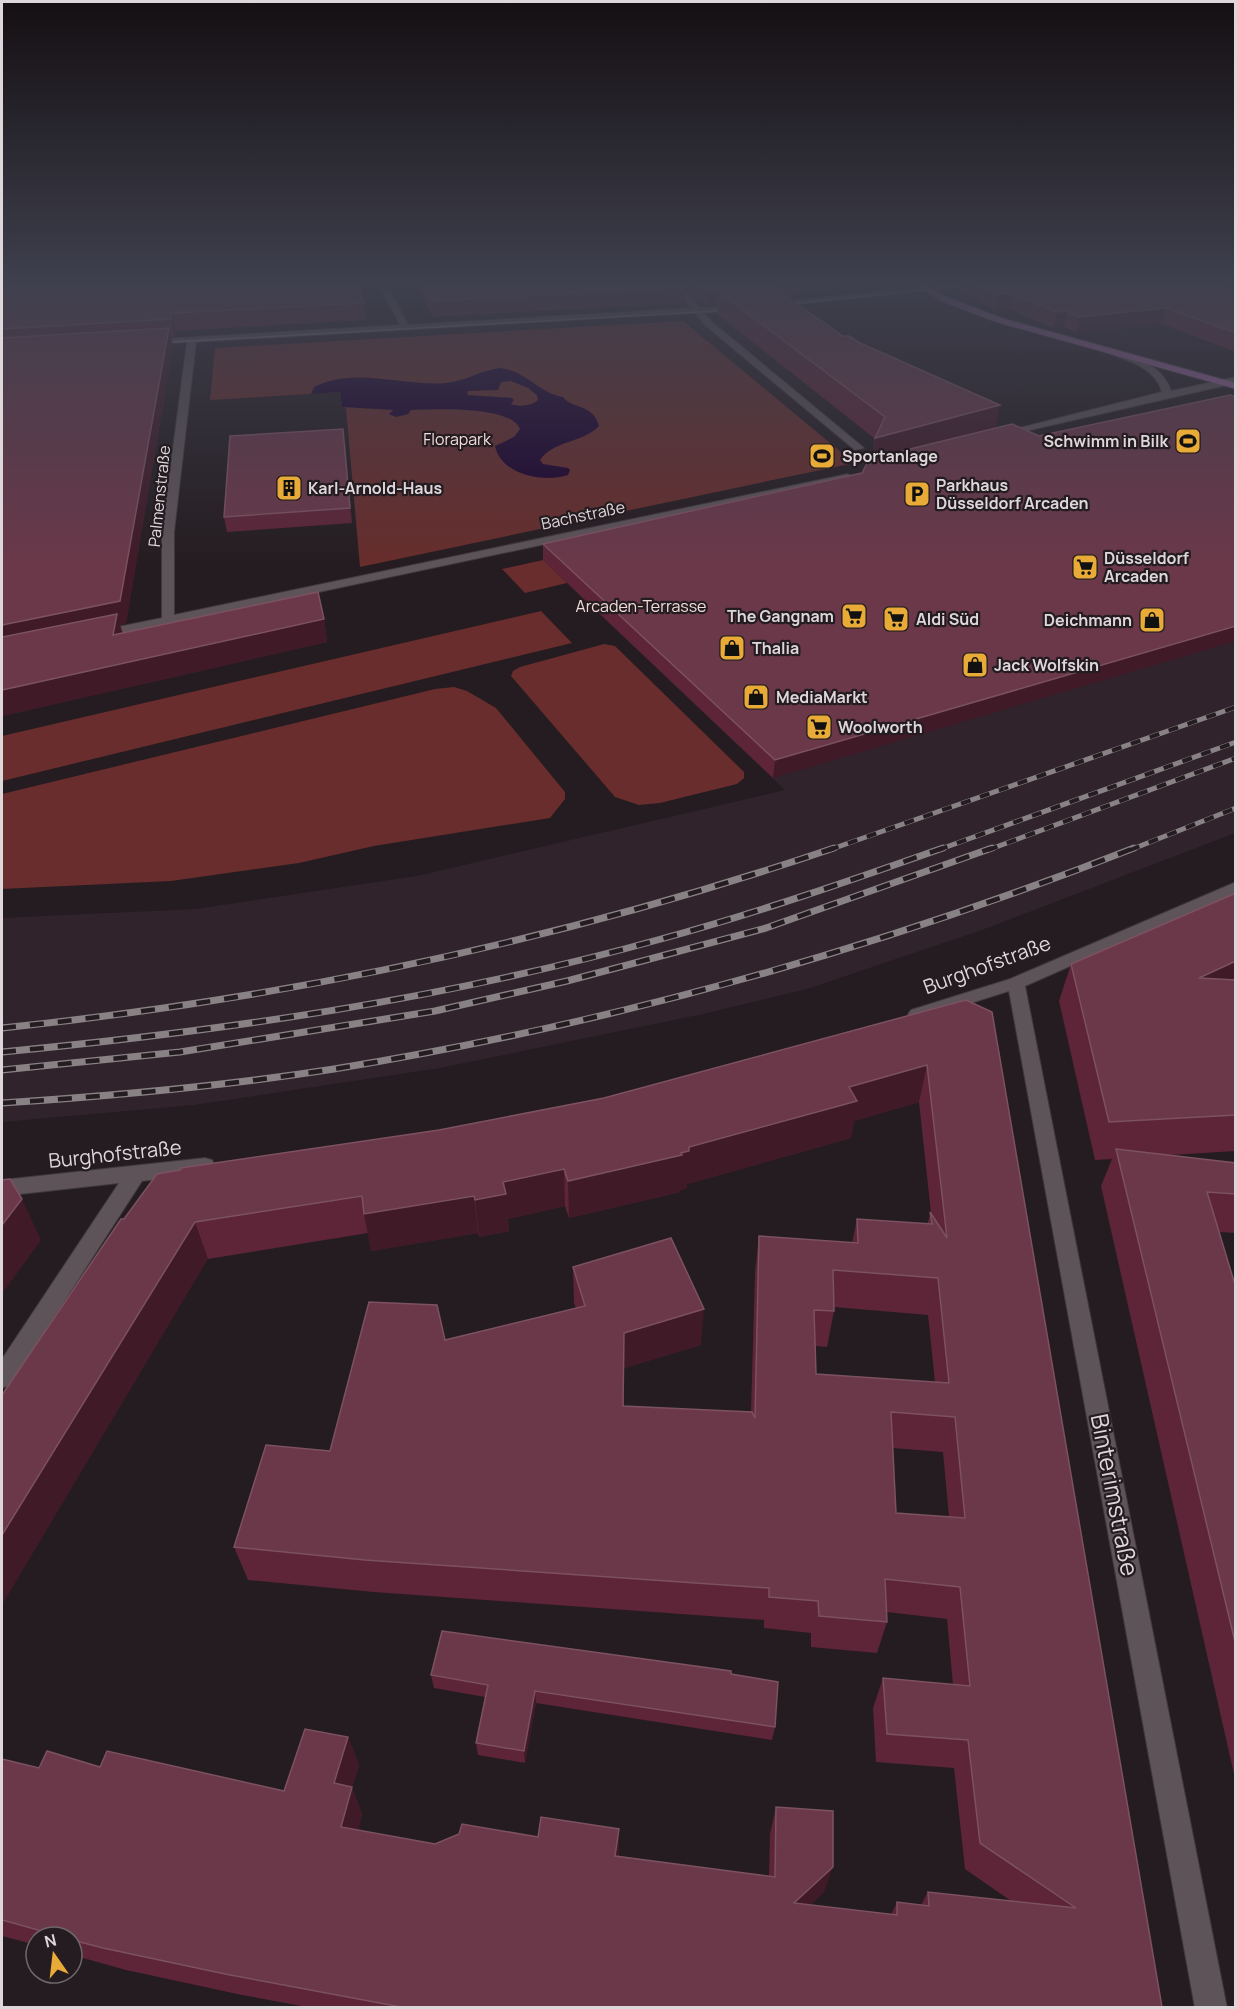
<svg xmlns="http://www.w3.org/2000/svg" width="1237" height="2009" viewBox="0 0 1237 2009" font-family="Manrope,sans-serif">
	<rect width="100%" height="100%" fill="#241c20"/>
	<path fill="#31232b" d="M1226,407L1235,411V833L982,930L807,989L703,1014L440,1068L194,1105L2,1122V918L195,909L417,876L785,790L542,560Z"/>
	<path fill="#682d2c" d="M683,321L854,463L360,567L346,408L342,407L340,392L210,400L215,348Z
		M543,560L567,583L525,593L502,569Z
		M541,611L572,643L2,781V736Z
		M604,644L615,646L744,772V778L737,784L660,803L639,805L615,797L511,676L513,671L520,667Z
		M454,687L467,691L496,708L565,792V799L550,818L374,846L299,863L171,881L2,889V794L435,689Z"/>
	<path fill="#1b002d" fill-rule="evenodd" d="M500,368C525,370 539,393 563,397C573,410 593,403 599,426C583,443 554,440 540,460L543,464L568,468L570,470L568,475C543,483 501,475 495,446L514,437L520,429C511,405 433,409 411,410L408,414L396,417L389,414L393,410L342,407L340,392L311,394L314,387C356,366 403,387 447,383C466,381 481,370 500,368ZM511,381L528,388L537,395L538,400C532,406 519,407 511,404L514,400L512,398L467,395L468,391L498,390L501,382Z"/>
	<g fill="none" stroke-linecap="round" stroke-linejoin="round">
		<g stroke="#3f383c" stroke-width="2">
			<path id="minor" d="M378,283H386L408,325L691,308L670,283H678L700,308L744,306V310H741L704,313L712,322L864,448L855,450L706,326L695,313L196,342L174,532V615L848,474L853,477L848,480L97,639L93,638L91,635L93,632L162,618V532L187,342L149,345L146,344V340L400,325Z
				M960,283H989L772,307L768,305L772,303Z
				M1113,349C1136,356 1163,366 1171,391L1236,377V383L999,437V433L1162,392C1155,368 1131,362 1110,354L1109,352Z
				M1236,882V893L1025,986L1227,2008H1195L1009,991L917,1020L911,1018L908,1014L911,1010L1010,979Z
				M205,1158L212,1160L215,1166L212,1172L142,1181L10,1385L2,1388V1359L119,1183L2,1196V1180Z"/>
		</g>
		<g stroke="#3f383c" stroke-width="2">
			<path id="major" d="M911,283H921L947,297L1002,318L1236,383V389L996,322L941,301Z"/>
		</g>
		<use href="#minor" fill="#5d5358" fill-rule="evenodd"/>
		<use href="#major" fill="#9b649a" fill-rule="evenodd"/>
		<path stroke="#888285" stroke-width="1.5" d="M781,305L996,283
			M156,343L734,310"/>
		<g stroke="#888285" stroke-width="5">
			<path id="rail-far1" d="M829,850L1236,707
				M938,850L1236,742
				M988,850L1236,758
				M1130,850L1236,808"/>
		</g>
		<g stroke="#888285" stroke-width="7">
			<path id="rail" d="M2,1028C286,999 563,940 834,848
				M2,1052C224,1031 446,999 661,939C757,913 849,881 943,848
				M2,1070L180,1052L435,1011L567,981L766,928L992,848
				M2,1103C113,1096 224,1086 334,1069C606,1025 877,949 1134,848"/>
		</g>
		<use href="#rail-far1" stroke="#241c20" stroke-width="4" stroke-dasharray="10" stroke-linecap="butt"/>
		<use href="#rail" stroke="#241c20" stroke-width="4.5" stroke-dasharray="14" stroke-linecap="butt"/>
	</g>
	<path fill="#5d2537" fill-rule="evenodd" d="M2,283L364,303L366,320L176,331L175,337H171L173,346L126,623L120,625L123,633L324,619L327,642L2,716Z
		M416,283H681L684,287V303L433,317Z
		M681,283H888L783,295L843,336L1000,405L773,778L543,560V544L862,473L872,462L874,438L717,314V305L707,306L702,302H697Z
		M959,283H1236V352L1162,324L1076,333L1064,327L1053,328L1009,309L995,310L958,289Z
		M345,443L352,523L227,532L224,517Z
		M1236,893V1151L1171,1155L1236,1163V1233L1219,1232L1236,1288V1783L1101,1186L1112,1159L1095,1160L1059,1001L1071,964Z
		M966,1000L1162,2007H307L242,1995L126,1970L72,1955V1937H36V1945L2,1936V1759L39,1768L100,1767L284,1791L348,1737L359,1765L352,1788L362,1814L358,1830L435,1844L619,1856L769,1877L770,1834L776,1807L824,1892L810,1905L891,1915L897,1902L921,1905L928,1892L1011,1901L965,1869L954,1768L876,1762L873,1708L883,1678L953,1685L947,1619L887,1612V1622L877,1653L811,1647V1633L764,1628V1620L374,1592L248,1580L234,1547L330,1451L445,1340L576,1308L574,1303L573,1267L701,1345L624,1368V1406L751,1412L755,1273L759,1236L852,1243L857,1219L927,1224L931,1213L919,1102L854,1121L851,1138L687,1184V1188L680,1190V1192L569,1218L565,1206L508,1219L509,1231L479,1237L478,1233L371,1251L368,1233L208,1259L124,1219L439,1130L604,1098ZM834,1307L928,1315L935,1382L816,1374L815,1346L827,1347L834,1311ZM893,1448L943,1452L949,1517L896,1513Z
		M731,1674L775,1727L772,1740L536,1703L525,1763L478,1755L476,1743L485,1697L434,1688L431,1675Z"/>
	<path fill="#401a27" d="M755,283H888L759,297L718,291L717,305L707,306L708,290Z
		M1011,293L1009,309L995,310L998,294Z
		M1166,308L1162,324L1076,333L1079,317Z
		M1067,311L1064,327L1053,328L1056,312Z
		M172,313L176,331L175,337L171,319Z
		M169,328L173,346L126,623L120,625L123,636L2,650V625Z
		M1000,405L995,431L871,465L875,438Z
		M343,429L345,443L352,523L350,508Z
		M324,619L327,642L2,716V690Z
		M1236,626V641L773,778L775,760Z
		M1236,961V991L1199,978Z
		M927,1065L919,1102L854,1121L851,1138L687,1184V1188L680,1190V1192L569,1218L568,1181L681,1153L689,1147L849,1087Z
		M564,1169L565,1206L508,1219L509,1231L479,1237L475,1200L503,1182Z
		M474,1196L478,1233L371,1251L364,1214Z
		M22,1199L41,1240L2,1294V1225Z
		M195,1222L208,1259L2,1605V1535Z
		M704,1309L701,1345L624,1368L623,1441L624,1333Z
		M535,1691L536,1703L525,1763L524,1751Z
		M348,1737L359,1765L352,1788L362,1814L352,1853L341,1827L334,1783Z
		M619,1829V1855L616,1881L615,1856Z
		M833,1867L824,1892L787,1926L794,1903Z"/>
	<path fill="#6a3849" stroke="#7c5160" stroke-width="1.5" fill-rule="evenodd" d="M2,283H357L364,303L172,313L171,319L2,329Z
		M423,283H681L684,287L431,301Z
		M695,283H756L759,285L708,290L702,286L698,287Z
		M978,283H1209L1236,294V333L1166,308L1079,317L1067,311L1056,312L1011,293L998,294Z
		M770,285L843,336H849L860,343L1000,405L875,438L885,417L718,291Z
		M169,328L120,601L2,625V338Z
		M1230,395L1236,397V626L775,760L543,544L862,473L867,463L906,450L1012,424L1039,436Z
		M343,429L350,508L224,517L230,436Z
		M318,592L324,619L2,690V637L117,614L113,635Z
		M1236,893V961L1199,978L1236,980V1115L1109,1122L1071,964Z
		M966,1000L992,1012L1162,2007H401L225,1974L103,1948L72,1940V1937H63L2,1920V1759L39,1768L47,1751L100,1767L107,1751L284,1791L305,1729L348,1737L334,1783L352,1787L341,1827L435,1844L459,1834L462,1824L538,1837L541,1817L619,1829L615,1856L775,1877L776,1807L833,1811V1867L794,1903L897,1915V1902L929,1906L928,1892L1076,1908L980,1843L968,1740L887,1734L883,1678L970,1686L960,1587L885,1579L887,1622L819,1616L818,1601L769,1597V1588L365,1560L234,1547L266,1445L330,1451L369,1302L437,1305L445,1340L585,1306L573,1267L671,1238L704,1309L624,1333L623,1406L752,1412L755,1418L759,1236L858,1243L857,1219L932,1224L930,1212L947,1238L927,1065L849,1087L857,1101L689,1147V1151L681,1153L682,1155L568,1181L564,1169L503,1182L506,1194L475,1200L474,1196L364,1214L362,1196L195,1222L2,1535V1395L121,1219H124L157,1174L180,1170L181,1168L439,1130L604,1098ZM833,1270L938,1278L949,1383L816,1374L814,1310L834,1311ZM891,1412L955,1417L965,1518L896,1513Z
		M1116,1149L1236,1163V1194L1207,1192L1236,1288V1646Z
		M10,1179L22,1199L2,1225V1180Z
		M442,1631L731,1671V1674L778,1682L775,1727L535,1691L524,1751L476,1743L488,1685L431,1675Z"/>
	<linearGradient id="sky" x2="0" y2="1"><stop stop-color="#140f12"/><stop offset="0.5" stop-color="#3f404e"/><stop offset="1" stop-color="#3f404e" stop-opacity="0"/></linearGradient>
	<rect width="1237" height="565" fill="url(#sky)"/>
	<defs>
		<g id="stadium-square" transform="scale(1.35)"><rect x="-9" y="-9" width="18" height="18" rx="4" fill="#e9ab38" stroke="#241c20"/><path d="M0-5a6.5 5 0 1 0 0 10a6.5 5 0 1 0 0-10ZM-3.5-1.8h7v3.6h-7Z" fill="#111"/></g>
		<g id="building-square" transform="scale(1.35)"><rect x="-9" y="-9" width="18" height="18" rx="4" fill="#e9ab38" stroke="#241c20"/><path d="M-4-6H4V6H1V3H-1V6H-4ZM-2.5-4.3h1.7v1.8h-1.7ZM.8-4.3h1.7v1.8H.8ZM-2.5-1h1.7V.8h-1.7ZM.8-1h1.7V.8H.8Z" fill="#111"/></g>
		<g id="parking-square" transform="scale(1.35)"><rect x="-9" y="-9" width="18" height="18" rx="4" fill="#e9ab38" stroke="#241c20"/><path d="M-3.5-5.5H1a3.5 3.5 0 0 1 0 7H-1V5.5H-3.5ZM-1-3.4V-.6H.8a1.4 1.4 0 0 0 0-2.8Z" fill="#111"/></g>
		<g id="supermarket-square" transform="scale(1.35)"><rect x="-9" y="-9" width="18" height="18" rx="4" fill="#e9ab38" stroke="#241c20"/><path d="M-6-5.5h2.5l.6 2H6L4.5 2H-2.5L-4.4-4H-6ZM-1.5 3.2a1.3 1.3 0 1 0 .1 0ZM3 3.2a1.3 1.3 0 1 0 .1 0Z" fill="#111"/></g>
		<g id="shop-square" transform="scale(1.35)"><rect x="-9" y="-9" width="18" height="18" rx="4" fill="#e9ab38" stroke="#241c20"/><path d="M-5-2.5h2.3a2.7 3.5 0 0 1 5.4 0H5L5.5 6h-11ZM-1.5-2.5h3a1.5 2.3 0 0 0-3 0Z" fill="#111"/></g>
	</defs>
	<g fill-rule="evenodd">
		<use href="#stadium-square" x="1188" y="441"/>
		<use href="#stadium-square" x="822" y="456"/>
		<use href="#building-square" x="289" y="488"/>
		<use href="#parking-square" x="917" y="494"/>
		<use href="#supermarket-square" x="1085" y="567"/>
		<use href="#supermarket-square" x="854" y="616"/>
		<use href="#supermarket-square" x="896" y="619"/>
		<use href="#shop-square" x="1152" y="620"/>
		<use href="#shop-square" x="732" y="648"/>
		<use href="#shop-square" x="975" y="665"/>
		<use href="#shop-square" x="756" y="697"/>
		<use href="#supermarket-square" x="819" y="727"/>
	</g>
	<g text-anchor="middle" stroke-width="4.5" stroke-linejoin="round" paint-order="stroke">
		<g font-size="16" fill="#f1dcda" stroke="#241c20">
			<text x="457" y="445">Florapark</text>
			<text x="641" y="612">Arcaden-Terrasse</text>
		</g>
		<g font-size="16" font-weight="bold" fill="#ddd7da" stroke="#241c20" text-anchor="start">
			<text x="1168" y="447" text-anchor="end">Schwimm in Bilk</text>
			<text x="842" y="462">Sportanlage</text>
			<text x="936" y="491">Parkhaus<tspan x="936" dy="18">Düsseldorf Arcaden</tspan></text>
			<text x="308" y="494">Karl-Arnold-Haus</text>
			<text x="1104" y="564">Düsseldorf<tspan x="1104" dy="18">Arcaden</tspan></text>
			<text x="834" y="622" text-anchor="end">The Gangnam</text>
			<text x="916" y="625">Aldi Süd</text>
			<text x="1132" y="626" text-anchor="end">Deichmann</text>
			<text x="752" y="654">Thalia</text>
			<text x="994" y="671">Jack Wolfskin</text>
			<text x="776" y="703">MediaMarkt</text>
			<text x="838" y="733">Woolworth</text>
		</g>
		<g font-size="16" fill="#ddd7da" stroke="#241c20">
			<text transform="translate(159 496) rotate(-84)" y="6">Palmenstraße</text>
			<text transform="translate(583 515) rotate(-12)" y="6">Bachstraße</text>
		</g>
		<g font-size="20" fill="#ddd7da" stroke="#241c20">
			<text transform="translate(987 965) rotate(-20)" y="7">Burghofstraße</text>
			<text transform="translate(115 1154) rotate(-6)" y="7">Burghofstraße</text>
		</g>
		<g font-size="24" fill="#ddd7da" stroke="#241c20">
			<text transform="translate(1114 1495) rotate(79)" y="8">Binterimstraße</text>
		</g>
	</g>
	<rect width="1237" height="2009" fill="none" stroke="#ddd7da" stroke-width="6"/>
	<g transform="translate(54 1955) rotate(346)"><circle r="28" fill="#241c20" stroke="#6e676a" stroke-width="1.5"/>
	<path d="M0-4.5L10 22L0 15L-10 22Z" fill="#e9ab38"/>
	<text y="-9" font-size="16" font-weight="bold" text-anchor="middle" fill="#ddd7da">N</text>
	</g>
</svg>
